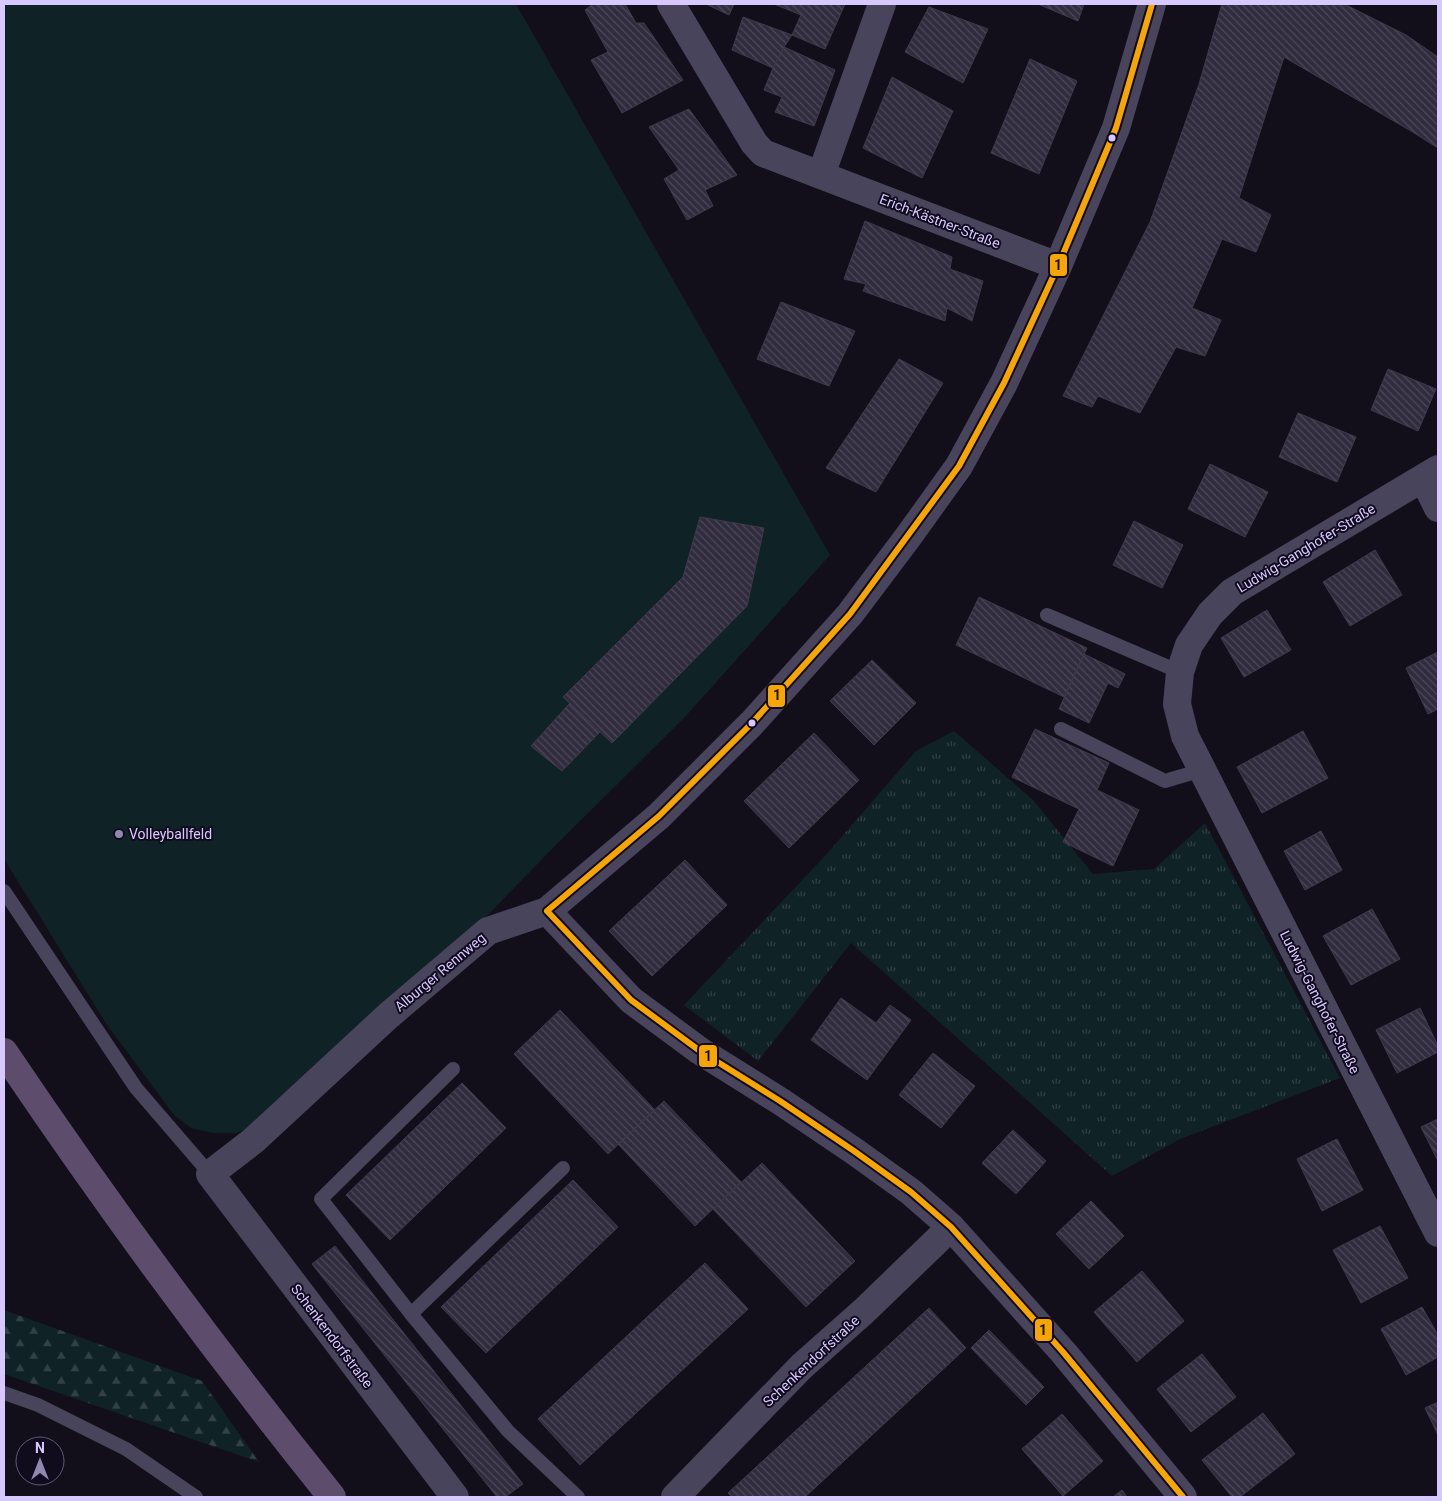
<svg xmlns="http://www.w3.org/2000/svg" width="1442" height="1501" viewBox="0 0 1442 1501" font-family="Roboto,sans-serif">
	<defs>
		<pattern id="forest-firs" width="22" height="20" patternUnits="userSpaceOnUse" patternTransform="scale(1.25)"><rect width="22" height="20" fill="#0f2226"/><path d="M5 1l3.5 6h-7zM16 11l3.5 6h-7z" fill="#314147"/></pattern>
		<pattern id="park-tufts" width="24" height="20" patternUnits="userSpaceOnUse" patternTransform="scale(1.25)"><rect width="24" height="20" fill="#0f2226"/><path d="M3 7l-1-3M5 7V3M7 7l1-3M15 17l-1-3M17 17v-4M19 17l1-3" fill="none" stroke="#314147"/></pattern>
		<pattern id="building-back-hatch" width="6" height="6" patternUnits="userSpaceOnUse" patternTransform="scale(1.25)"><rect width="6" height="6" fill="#312c3d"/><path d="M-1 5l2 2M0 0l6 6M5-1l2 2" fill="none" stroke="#4e495a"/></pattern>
	</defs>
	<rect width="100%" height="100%" fill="#120f1a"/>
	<path fill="url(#forest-firs)" d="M4,1310L202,1381L259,1462L4,1374Z"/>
	<path fill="url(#park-tufts)" d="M954,731L1033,800L1093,874L1154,869L1205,823L1340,1078L1180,1139L1112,1176L851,943L758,1061L684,1005L825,856L916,751Z"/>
	<path fill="#0f2226" d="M4,4H516L830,555L685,717L555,846L483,920L253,1127L236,1133H213L191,1128L174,1115L107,1025L4,859Z"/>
	<path fill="url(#building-back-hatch)" stroke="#40394e" d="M593,4H625L636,23H644L683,80L622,113L591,60L608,52L585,10Z
		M706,4H734L729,15Z
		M774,4H845L825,49L792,35L801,15Z
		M1038,4H1084L1078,21Z
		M1222,4H1344L1406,35L1438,57V148L1411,131L1284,57L1239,198L1271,215L1256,252L1222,239L1192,308L1221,320L1205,356L1176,347L1140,413L1098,396L1092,407L1063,396L1150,222L1199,84Z
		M929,7L988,29L963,83L905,52Z
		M743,17L792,35L784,47L773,68L732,50Z
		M784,47L835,70L814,126L775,112L782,97L764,90L773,68Z
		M1030,59L1077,81L1039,174L991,153Z
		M892,77L953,111L922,178L863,148Z
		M689,109L737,175L705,190L713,206L687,220L664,179L679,170L649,127Z
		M865,221L952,257L950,269L983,281L972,321L947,308L945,321L863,291L866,284L844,279Z
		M781,302L855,331L829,386L757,359Z
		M899,359L943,383L876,492L826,468Z
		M1388,369L1436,389L1418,431L1371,410Z
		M1298,413L1356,437L1337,482L1279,457Z
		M1210,464L1268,492L1245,537L1188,509Z
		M700,517L764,528L747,606L612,743L563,697L683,577Z
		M1134,521L1183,545L1162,588L1113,565Z
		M1375,550L1402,595L1350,626L1323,582Z
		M979,597L1087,648L1064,697L956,645Z
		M1267,610L1291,650L1244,677L1221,638Z
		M1438,652V709L1428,714L1406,668Z
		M1084,654L1125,674L1118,688L1108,683L1089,723L1059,709Z
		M872,660L916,703L874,745L830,701Z
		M570,703L600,732L562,771L531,746Z
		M1035,729L1109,763L1097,790L1139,810L1113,866L1063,842L1079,809L1012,777Z
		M1303,731L1328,778L1262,813L1237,767Z
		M814,733L859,780L789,848L744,801Z
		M1321,831L1342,870L1305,890L1284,851Z
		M685,860L727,905L652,976L609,931Z
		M1372,909L1400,959L1351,985L1323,936Z
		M841,998L876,1023L890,1005L911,1020L867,1080L811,1040Z
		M1420,1008L1438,1046V1052L1397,1073L1376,1030Z
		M560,1010L655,1110L608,1154L514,1054Z
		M933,1053L975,1086L941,1128L899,1095Z
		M462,1083L506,1128L390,1240L346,1195Z
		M664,1101L741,1182L695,1226L618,1144Z
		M1438,1119V1161L1421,1127Z
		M1013,1130L1046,1161L1016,1194L982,1163Z
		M1337,1139L1363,1190L1322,1211L1297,1159Z
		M762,1163L855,1261L806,1307L713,1209Z
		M573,1180L618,1227L486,1353L441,1307Z
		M1091,1201L1124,1236L1089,1269L1056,1234Z
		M1380,1226L1408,1278L1361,1303L1333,1250Z
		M335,1246L523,1484L505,1497H497L312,1264Z
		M705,1263L748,1309L580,1465L538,1419Z
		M1142,1271L1184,1321L1137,1362L1094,1312Z
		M1422,1307L1438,1335V1357L1406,1375L1381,1329Z
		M929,1308L966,1348L805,1497H732L728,1493Z
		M989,1330L1044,1387L1026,1405L971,1348Z
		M1202,1354L1236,1397L1191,1432L1157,1389Z
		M1438,1402V1435L1425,1408Z
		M1263,1413L1295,1454L1240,1497H1232L1202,1460Z
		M1062,1414L1103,1461L1063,1496L1022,1449Z
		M1122,1490L1127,1497H1113Z"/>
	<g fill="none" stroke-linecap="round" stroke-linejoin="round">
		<path stroke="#48445b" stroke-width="14" d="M1047,615L1180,672
			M1061,729L1165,781L1202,770
			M4,891L136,1088L210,1174
			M453,1069L321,1199L411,1314L508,1431L578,1497
			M411,1314L563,1168
			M4,1393L38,1405L126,1449L196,1497"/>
		<path stroke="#48445b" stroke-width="28" d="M671,4L754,143L763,153L1058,266
			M821,175L882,4
			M1438,469L1232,592L1210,614L1189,645L1180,672L1177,704L1185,736L1438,1233
			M1423,478L1438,508
			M547,911L631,1000L700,1051L780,1101L854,1151L911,1192L951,1227L1063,1352L1183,1497
			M455,1497L210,1174L254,1140L388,1016L488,931L547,911L659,816L752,723L850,614L908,537L959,466L1004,383L1058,266L1116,128L1152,4
			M675,1497L802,1366L864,1311L951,1227"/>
		<path stroke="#5e4c6d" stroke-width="28" d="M4,1052C107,1205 217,1354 332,1497"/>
		<g stroke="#110b1e" stroke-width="10">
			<path id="bus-1" d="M547,911L659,816L752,723L850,614L959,466L1004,383L1058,266L1116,128L1152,4
				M547,911L631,1000L700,1051L780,1101L854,1151L911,1192L951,1227L1063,1352L1183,1497"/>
		</g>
		<use href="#bus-1" stroke="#f7a600" stroke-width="6"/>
	</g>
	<g fill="#d7c8ff" stroke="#110b1e" stroke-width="2">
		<circle cx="1112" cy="138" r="4.5"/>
		<circle cx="752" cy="723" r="4.5"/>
	</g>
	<circle fill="#9287af" stroke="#110b1e" stroke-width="2" cx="119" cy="834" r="5"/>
	<g text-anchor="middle" stroke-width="4" stroke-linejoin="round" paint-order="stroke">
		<g font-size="14" fill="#d7c8ff" stroke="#110b1e">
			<text transform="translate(940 221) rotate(21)" y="5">Erich-Kästner-Straße</text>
			<text transform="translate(1306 548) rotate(-31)" y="5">Ludwig-Ganghofer-Straße</text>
			<text transform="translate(440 972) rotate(-40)" y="5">Alburger Rennweg</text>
			<text transform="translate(1320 1002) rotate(63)" y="5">Ludwig-Ganghofer-Straße</text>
			<text transform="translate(332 1336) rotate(53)" y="5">Schenkendorfstraße</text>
			<text transform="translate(811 1361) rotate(-43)" y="5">Schenkendorfstraße</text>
		</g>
		<g font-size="14" fill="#d7c8ff" stroke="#110b1e" text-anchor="start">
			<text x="129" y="839">Volleyballfeld</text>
		</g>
	</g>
	<g stroke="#110b1e" stroke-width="2">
		<rect x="1049" y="253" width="19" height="24" rx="5" fill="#f7a600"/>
		<rect x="767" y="684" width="19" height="24" rx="5" fill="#f7a600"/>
		<rect x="698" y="1044" width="20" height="24" rx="5" fill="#f7a600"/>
		<rect x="1034" y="1318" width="19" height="24" rx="5" fill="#f7a600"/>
	</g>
	<g font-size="14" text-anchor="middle" font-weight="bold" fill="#111">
		<text x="1058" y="270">1</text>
		<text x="777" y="700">1</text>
		<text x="708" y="1061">1</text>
		<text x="1043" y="1335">1</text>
	</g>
	<rect width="1442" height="1501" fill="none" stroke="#d7c8ff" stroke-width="10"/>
	<g transform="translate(40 1461)"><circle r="24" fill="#110b1e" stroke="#605778"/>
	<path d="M0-4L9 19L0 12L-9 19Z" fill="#9287af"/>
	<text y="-8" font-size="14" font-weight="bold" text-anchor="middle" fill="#d7c8ff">N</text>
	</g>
</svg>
